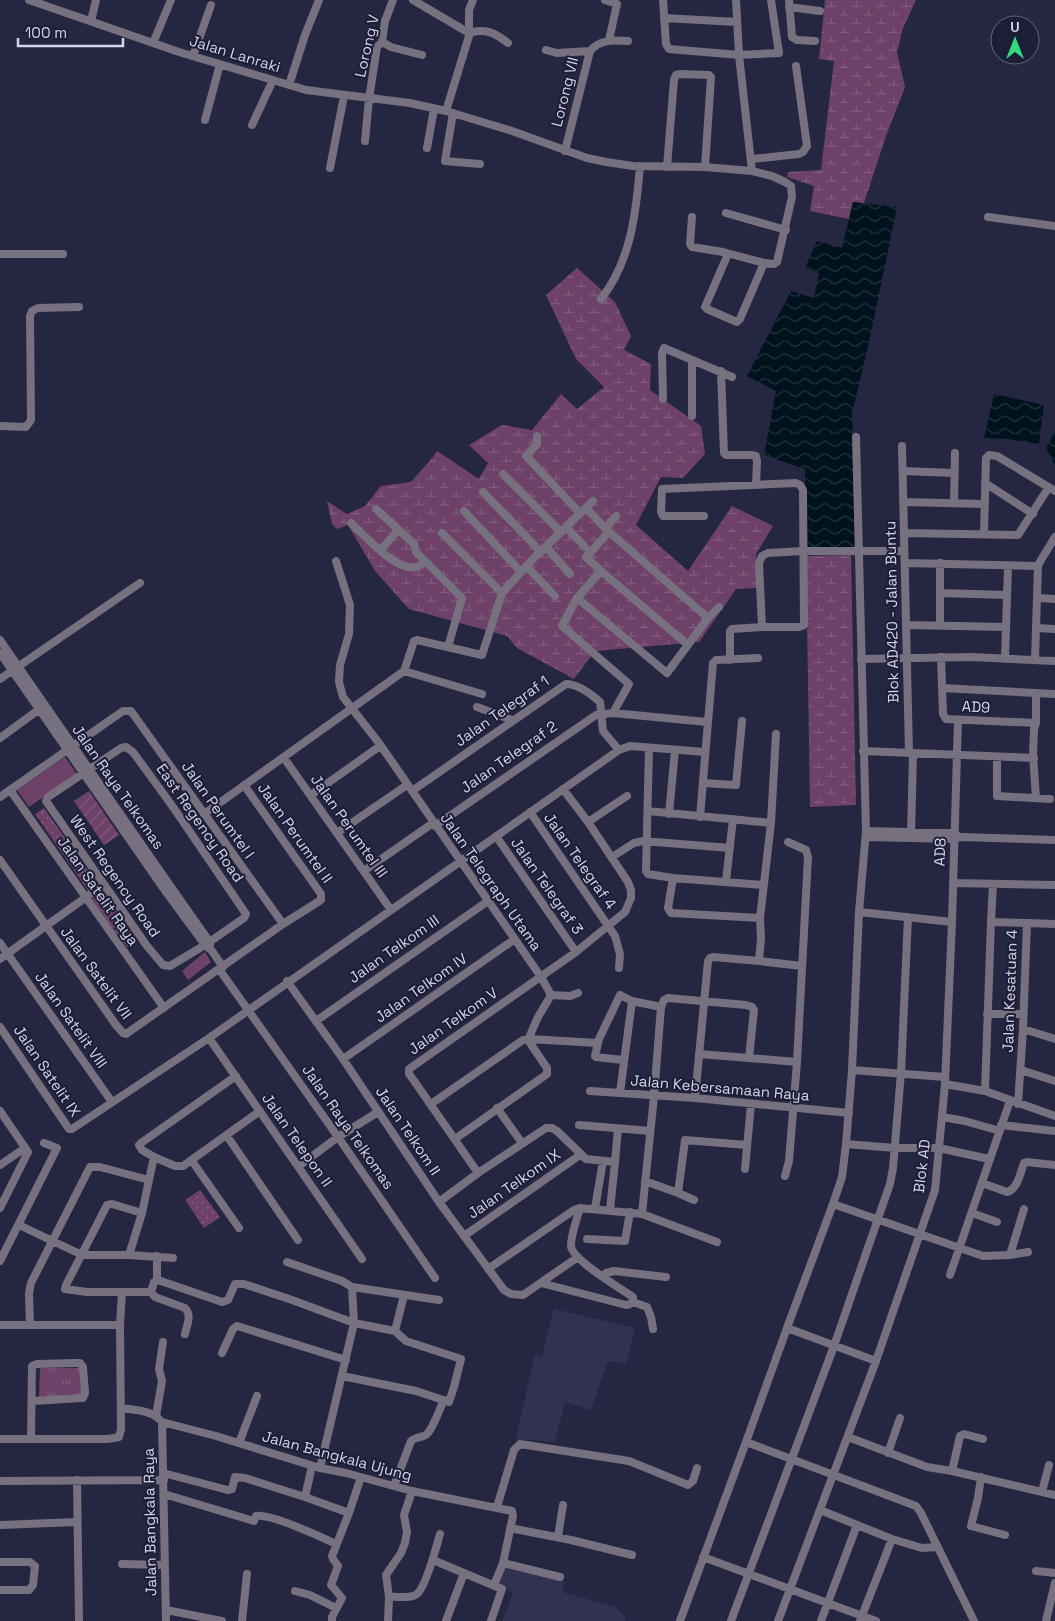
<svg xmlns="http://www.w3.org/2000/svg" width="1055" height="1621" viewBox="0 0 1055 1621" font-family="'Space Grotesk',sans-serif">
	<defs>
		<pattern id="grass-dots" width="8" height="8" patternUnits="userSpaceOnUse" patternTransform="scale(1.25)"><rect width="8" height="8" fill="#6e4168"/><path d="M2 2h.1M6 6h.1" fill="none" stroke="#825c7e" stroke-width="1.8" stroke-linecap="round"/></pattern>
		<pattern id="wetland-marsh" width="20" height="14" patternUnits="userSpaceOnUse" patternTransform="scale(1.25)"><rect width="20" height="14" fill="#6e4168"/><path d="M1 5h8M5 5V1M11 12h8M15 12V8" fill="none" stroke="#825c7e"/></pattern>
		<pattern id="park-tufts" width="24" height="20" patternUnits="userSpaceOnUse" patternTransform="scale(1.25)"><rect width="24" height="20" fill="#6e4168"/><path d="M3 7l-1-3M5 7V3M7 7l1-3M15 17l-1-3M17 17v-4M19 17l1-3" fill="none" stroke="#825c7e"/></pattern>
		<pattern id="garden-furrows" width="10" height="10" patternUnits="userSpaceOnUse" patternTransform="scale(1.25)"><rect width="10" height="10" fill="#6e4168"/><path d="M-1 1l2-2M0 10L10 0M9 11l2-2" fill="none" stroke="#825c7e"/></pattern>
		<pattern id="water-waves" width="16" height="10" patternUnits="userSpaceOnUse" patternTransform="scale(1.25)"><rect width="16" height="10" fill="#00121d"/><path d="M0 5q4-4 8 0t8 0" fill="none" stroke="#24343e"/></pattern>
	</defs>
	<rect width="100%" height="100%" fill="#252642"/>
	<path fill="#313252" d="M554,1309L635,1328L626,1364L608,1361L591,1410L565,1402L555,1442L516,1439L535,1354L542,1356Z
		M503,1563L565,1581L562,1592L616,1607L626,1618L625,1621H502L513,1593L496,1583Z"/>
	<path fill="url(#grass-dots)" d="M44,808L98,885L89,892L35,814Z
		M200,1190L220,1217L204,1228L185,1200Z"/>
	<path fill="url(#wetland-marsh)" d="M825,0H916L903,28L897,52L905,87L886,136L864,203L853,202L849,219L810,211L814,186L787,177L788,172L821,170L834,61L819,59Z
		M577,268L615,302L631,336L624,350L651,364L650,390L701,426L705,454L683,478L661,477L636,525L688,571L732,506L773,526L756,554L757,588L736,589L699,642L595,651L574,679L517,648L507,636L409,609L375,571L348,525L337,529L332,524L327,501L347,514L365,506L381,486L411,482L433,457L437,451L479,479L488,463L469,445L502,425L532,430L561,394L577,409L604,387L576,359L546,295Z
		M851,555L856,805L810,807L806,556Z"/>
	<path fill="url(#park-tufts)" d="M40,1368H82L81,1397L39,1398Z"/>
	<path fill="url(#garden-furrows)" d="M89,791L119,835L104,845L74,801Z"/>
	<path fill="#6e4168" d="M65,757L77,774L29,807L17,790Z
		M103,891L124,921L113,929L92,899Z
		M125,923L137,940L127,947L114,930Z
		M205,952L211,962L188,980L182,971Z"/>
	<path fill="url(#water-waves)" d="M853,202L897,207L868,347L852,413L855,549L807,548L805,469L764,455L776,391L747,376L791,291L814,298L819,273L805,268L817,241L842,248Z
		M994,394L1044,405L1039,444L1008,439L984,438Z
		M1055,431V465L1046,448Z"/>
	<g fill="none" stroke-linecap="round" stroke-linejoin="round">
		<path stroke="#77707e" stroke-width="8" d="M29,0L179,52L306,90L410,103L446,111L512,131L587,158L606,162L633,166L705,167L752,171L772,176L785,182L791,186L792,197L777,262L774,264L764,263L740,319L737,322L707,309L705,307L728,254
			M413,0L469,33C486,28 495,33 508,43
			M605,0L617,4L609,40
			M663,0L666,44L669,49L739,55L779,53L771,0
			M736,0L739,55L752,171
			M789,0L792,37L797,40L815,41
			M789,7L820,11
			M664,18L737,22
			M91,21L96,0
			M382,42L391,47L422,55
			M153,43L171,0
			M546,50L557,53L590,51
			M193,56L211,5
			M289,85L305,35L319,0
			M446,111L469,36V10L473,0
			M453,113L445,161L480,164
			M205,120L220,64
			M252,125L273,80
			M365,141L369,99L377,47L382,42L385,21L393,0
			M427,148L434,109
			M565,151L590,51C600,39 614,40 628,41
			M752,159L799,154L803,152L807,146L796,66
			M667,167L674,80L676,75L680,74L709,75L711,77L705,167
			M330,168L344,96
			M726,213L786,230
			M692,217L690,244L692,247L723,252L764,263
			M988,217L1055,226
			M0,254H63
			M601,299C631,261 636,213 640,166
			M721,371L724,453L726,455H751L756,456L757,461L756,484
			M663,399L662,353L664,348L732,377
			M692,416V360
			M0,426L26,427L31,420L30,316L32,311L38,308L79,307
			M537,436V444L526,456L580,513
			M902,446L909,753
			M903,471L954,473
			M503,474L561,532
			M985,483L1033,514
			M483,492L541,552
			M904,502L984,504
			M954,503L955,453
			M586,508L607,530
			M376,509L414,544L416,552L462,598L448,647
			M464,511L521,572
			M616,516L609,524L607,530L708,618L667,673L577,598L601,571L688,645
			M704,516H663L661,512L662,489L796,483L800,485L803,490L804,625L799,627H762L732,629L730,631V660
			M351,523C365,536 396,571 415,567C419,567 422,564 425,562
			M566,527L585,547
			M442,533L502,593
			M904,533L1018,535L1049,487
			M984,533L986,458L989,455L997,456L1055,491
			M546,547L570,574
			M381,550L398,530
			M336,561L350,605L349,634L340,665L339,682L343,697L379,743L541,977L550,993V997L538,1017L528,1040L547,1068V1074L455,1139
			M905,563L1038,566
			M526,566L555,596
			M601,571L586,557L609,532
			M940,593L1007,595
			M577,598L562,626L629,684L613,713
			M1038,598L1055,599
			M708,618L719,607
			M906,625L1006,627
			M940,625V563
			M762,627L759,563L762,556L768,553L803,551H904
			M1037,628L1055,629
			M0,640C70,741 139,842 209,941L210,945
			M0,653L166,892L205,945L212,951L223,967
			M941,657L943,714L946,719L1036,723
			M861,659L971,657L1055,661
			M1005,659L1008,566
			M1035,660L1038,566L1041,560L1055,537
			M404,671L482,694
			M0,679L140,583
			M942,688L1036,693
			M477,707L512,720
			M0,738L41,708
			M126,747L133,752L173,807L246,914L244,918L205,945L170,966L163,965L147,946L46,801L48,797L121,748Z
			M649,748L646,871L648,874L673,878L763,885
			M863,751L1034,758
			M997,757V796L1050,799
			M284,758L391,910
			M703,783L736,785L742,721
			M10,790L164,1008
			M412,791L566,684C578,684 591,694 600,702L603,731L619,750
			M311,795L380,746
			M0,797L123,711H131L283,924
			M1036,798L1033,755L1034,729L1036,723V693L1055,694
			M648,811L771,823
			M530,812L615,936L620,954L619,968
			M204,814L404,671L414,641L417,640L482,655L502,593L532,560L593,501
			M669,814L675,750
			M700,817L713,663L716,660L758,658
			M588,822L627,796
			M435,826L596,715L613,713L707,722
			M866,831L955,833L958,836
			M337,833L407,785
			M496,836L576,952
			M911,836L913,753
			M866,837L954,839L961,837L1055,840
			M612,857L634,843L643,841L730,848
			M0,860L116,1025L123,1033L126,1034L283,924L321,900V894L244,785
			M364,871L433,823
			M673,878L668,908L671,913L760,918L761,939L759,961L713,957L710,958L708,961L695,1098
			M726,881L733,819
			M953,883L1055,885
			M993,884L991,922L1027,923L1023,1029L1018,1104
			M859,912L952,922
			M760,918L771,823L776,734
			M1027,923L1055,924
			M0,943L112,1102
			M0,959L103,885
			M759,961L802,966
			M219,969L338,1137L435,1278
			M287,981L343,1059L439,1202L504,1290L511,1294L523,1295L578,1257
			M551,995L570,996L578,993
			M661,1007L664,1000L668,998L746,1005L752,1007L754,1010L749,1058L699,1054
			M987,1014H1023
			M316,1021L488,901
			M0,1027L69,1129H72L209,1038L619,750L630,746L705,752
			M1023,1029L1055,1039
			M209,1038L362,1259
			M529,1039L598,1043
			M749,1058L797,1062
			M343,1059L515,939
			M623,1060L596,1057L595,1056L599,1039L620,995L632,1001L661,1007L654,1096L642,1214
			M852,1070L859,912L866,831L856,437
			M1021,1070L1055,1081
			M945,1077L852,1070L846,1144L895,1148H939L989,1159
			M945,1084L985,1091L1055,1116
			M590,1091L695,1098L849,1113
			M985,1091L991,922
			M620,1093L632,1001
			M431,1104L523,1040H528
			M497,1108L522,1143
			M0,1111L28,1152L0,1208
			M942,1117L965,1121L1000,1131
			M579,1125L650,1131
			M1001,1125L1055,1131
			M227,1136L298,1240
			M154,1157L142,1150L139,1145L141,1143L236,1076
			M192,1161L239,1228
			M0,1165L25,1148
			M299,1166L338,1137L378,1112
			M745,1169L751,1104
			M478,1173L417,1085L409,1074V1069L576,952L625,912L631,898V890L628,882L588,822L563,789
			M785,1176L789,1161L797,1062L808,857L806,850L788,842
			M645,1181L678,1193L685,1140L747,1145
			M982,1183L1007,1192C1018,1189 1020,1173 1024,1163L1026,1162L1055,1165
			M678,1193L694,1200
			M439,1202L478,1173L546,1128H552L557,1131L586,1159L615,1162L618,1129
			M833,1204L842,1177L846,1144
			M595,1208L603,1161
			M610,1210L615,1162
			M142,1213L112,1204L107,1205L66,1285L65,1289L87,1292H151L155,1297L185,1308C192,1315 187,1325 185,1334
			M972,1213L997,1222
			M19,1225L82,1255H129L142,1213L149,1180
			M464,1236L580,1155
			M587,1239L625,1241L630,1212
			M129,1255L173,1258
			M1010,1255L1028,1252
			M0,1261L57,1148L44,1143
			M287,1262L342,1281L352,1287L354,1323L320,1468
			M488,1269L574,1210L580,1208L642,1214L717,1242
			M950,1275L1010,1101
			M603,1277L606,1273L614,1271L666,1277
			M157,1280V1256
			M541,1283L626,1305L630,1304L633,1302V1297C620,1288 572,1260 571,1246C571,1234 577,1219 580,1208
			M352,1287L439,1300
			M151,1292L154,1282L158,1280L222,1302L228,1300L235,1284H244L292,1300L354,1323L395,1331L404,1295
			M633,1302L647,1307L651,1317L653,1329
			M0,1325H120
			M30,1325L29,1293L31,1283L90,1167H100L149,1180L154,1157L175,1166H183L260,1111
			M787,1328L833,1204L983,1256L1010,1255L1024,1209
			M222,1353L233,1329L237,1326L346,1360
			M342,1376L416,1391L449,1402L454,1387L461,1359L406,1341L395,1331
			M121,1408C133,1410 150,1410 159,1419
			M156,1416L162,1381L159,1369L163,1342
			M162,1422L216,1436L320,1468L346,1473L412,1491L512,1511L513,1516L503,1563L494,1585
			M162,1422L166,1621
			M848,1437L927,1467L952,1471L1055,1495
			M0,1439H108L119,1437L121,1429L120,1325L122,1292
			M31,1439L32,1366L37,1364L76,1363H80L83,1367L85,1393L83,1398L32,1401
			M746,1442L787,1328L876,1361
			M239,1443L257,1396
			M888,1453L900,1418
			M312,1466L305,1497L349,1513L332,1556L333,1559L338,1566L331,1585L342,1598L332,1617V1621
			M952,1471L960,1436L964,1434L983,1439
			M163,1473L228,1490L232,1489L235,1477L245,1478L305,1497
			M981,1477L978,1498L971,1526L1005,1535
			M77,1480L79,1621
			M0,1481L164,1480
			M394,1486L411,1441C416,1436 424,1438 428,1433C435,1424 439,1410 444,1400
			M1042,1492L1049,1465
			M164,1494L254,1521L256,1516C270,1513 321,1537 336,1544
			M497,1507L514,1450L520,1444L629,1461L688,1485L693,1481L697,1468
			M820,1510L892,1539L860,1621
			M349,1513L361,1477
			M0,1525L77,1522
			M510,1528L571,1540L632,1555
			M558,1537L563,1505
			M892,1539L922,1548L937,1547
			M703,1557L876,1621
			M433,1560L502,1589L491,1621
			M0,1562H30L35,1566L33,1585L29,1590H0
			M503,1563L560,1577
			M122,1564L164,1565
			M1036,1571L1055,1573
			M295,1591L310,1595L336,1608
			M389,1597C397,1596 411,1599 417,1594C425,1588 437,1545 440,1534
			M166,1610L222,1621
			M242,1621L247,1574
			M388,1621L389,1597L386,1575L401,1553L405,1543L407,1532L404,1515L412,1491
			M446,1621L464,1573
			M680,1621L746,1442L916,1506L921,1513L974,1621
			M731,1621L834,1346L890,1184L893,1168L901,1073L908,917
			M778,1621L876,1361L935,1190L945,1084L952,922L958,720
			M821,1621L857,1525
			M1046,1621L1055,1583"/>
	</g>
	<g text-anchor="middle" stroke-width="4" stroke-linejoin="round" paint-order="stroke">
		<g font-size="15" fill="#d3d5e7" stroke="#1c1d37">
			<text transform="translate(367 46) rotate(-77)" y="5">Lorong V</text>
			<text transform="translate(235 54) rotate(17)" y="5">Jalan Lanraki</text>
			<text transform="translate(565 92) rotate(-76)" y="5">Lorong VII</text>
			<text transform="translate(892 612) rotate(-91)" y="5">Blok AD420 - Jalan Buntu</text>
			<text transform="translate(976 707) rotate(3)" y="5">AD9</text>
			<text transform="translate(502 711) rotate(-35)" y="5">Jalan Telegraf 1</text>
			<text transform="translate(509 757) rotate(-35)" y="5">Jalan Telegraf 2</text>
			<text transform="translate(118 787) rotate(55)" y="5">Jalan Raya Telkomas</text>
			<text transform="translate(218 810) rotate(55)" y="5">Jalan Perumtel I</text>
			<text transform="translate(200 823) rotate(55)" y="5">East Regency Road</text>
			<text transform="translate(349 826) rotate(55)" y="5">Jalan Perumtel III</text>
			<text transform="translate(295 833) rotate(55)" y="5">Jalan Perumtel II</text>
			<text transform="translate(940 852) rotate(-88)" y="5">AD8</text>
			<text transform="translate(580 861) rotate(55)" y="5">Jalan Telegraf 4</text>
			<text transform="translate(115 876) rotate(55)" y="5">West Regency Road</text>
			<text transform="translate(491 882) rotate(55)" y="5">Jalan Telegraph Utama</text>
			<text transform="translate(547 886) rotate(55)" y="5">Jalan Telegraf 3</text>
			<text transform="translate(98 891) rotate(55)" y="5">Jalan Satelit Raya</text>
			<text transform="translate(394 949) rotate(-35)" y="5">Jalan Telkom III</text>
			<text transform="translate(96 973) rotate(54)" y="5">Jalan Satelit VII</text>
			<text transform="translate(421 988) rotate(-35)" y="5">Jalan Telkom IV</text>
			<text transform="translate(1010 991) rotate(-88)" y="5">Jalan Kesatuan 4</text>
			<text transform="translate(71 1020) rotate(55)" y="5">Jalan Satelit VIII</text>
			<text transform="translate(453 1021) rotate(-35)" y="5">Jalan Telkom V</text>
			<text transform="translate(47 1071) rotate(56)" y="5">Jalan Satelit IX</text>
			<text transform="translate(720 1088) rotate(5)" y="5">Jalan Kebersamaan Raya</text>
			<text transform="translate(348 1127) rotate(55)" y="5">Jalan Raya Telkomas</text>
			<text transform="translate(408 1131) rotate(56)" y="5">Jalan Telkom II</text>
			<text transform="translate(297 1140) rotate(55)" y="5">Jalan Telepon II</text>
			<text transform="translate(922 1166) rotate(-83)" y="5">Blok AD</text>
			<text transform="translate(514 1184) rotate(-35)" y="5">Jalan Telkom IX</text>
			<text transform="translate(337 1456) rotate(15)" y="5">Jalan Bangkala Ujung</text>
			<text transform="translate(150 1522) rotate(-91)" y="5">Jalan Bangkala Raya</text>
		</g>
	</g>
	<g transform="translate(1015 40)"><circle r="24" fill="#1c1d37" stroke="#65677d"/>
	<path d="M0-4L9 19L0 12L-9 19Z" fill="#34d881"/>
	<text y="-8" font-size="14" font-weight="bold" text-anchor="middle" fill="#d3d5e7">U</text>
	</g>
	<path d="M18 38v8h105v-8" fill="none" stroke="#d3d5e7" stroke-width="2.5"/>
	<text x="25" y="38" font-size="15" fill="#d3d5e7" stroke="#1c1d37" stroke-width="4" paint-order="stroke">100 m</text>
</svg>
